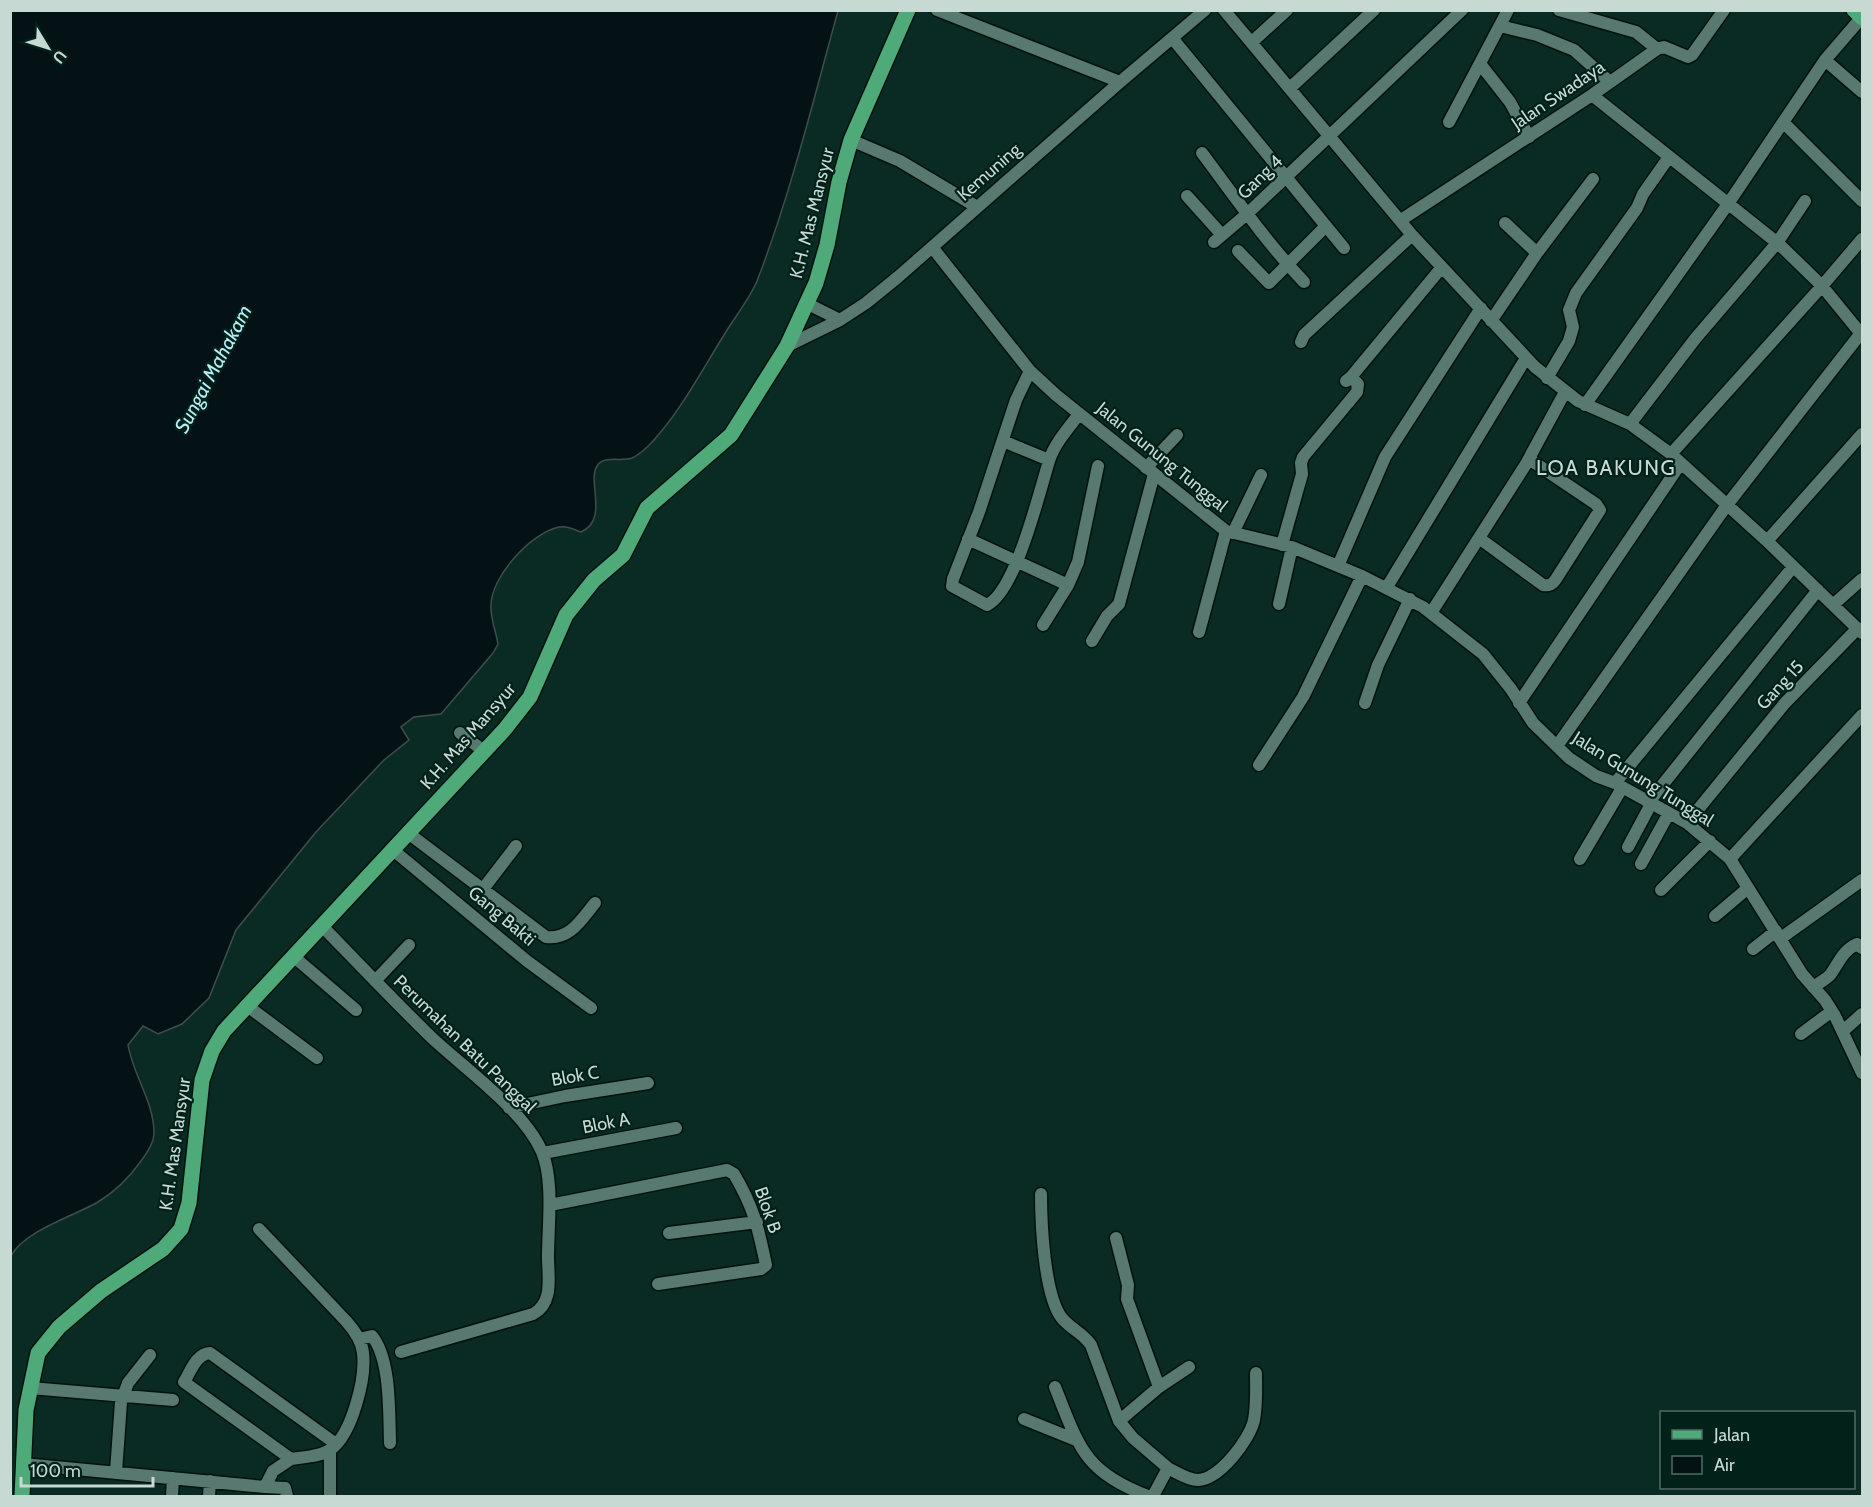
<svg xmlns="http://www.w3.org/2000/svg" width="1873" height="1507" viewBox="0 0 1873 1507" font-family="Cabin,sans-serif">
	<rect width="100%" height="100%" fill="#092b23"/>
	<path fill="#041215" stroke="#3e4e4e" stroke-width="1.5" d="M11,10L838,11C813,101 791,193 757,281C749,300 734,318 724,335C704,367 683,406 659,434C653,442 641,454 632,458C621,462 604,455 597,466C587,481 609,520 581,532C574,530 568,525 559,527C531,533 489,578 491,608C491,620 496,632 498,644L493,653L441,714L414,717L401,727L409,740L384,760L316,832L236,930L209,998L182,1024L158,1034L143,1026L128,1045C133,1075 154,1102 154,1133C154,1143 147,1153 141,1161C129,1178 116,1191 98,1202C74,1216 24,1231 11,1256Z"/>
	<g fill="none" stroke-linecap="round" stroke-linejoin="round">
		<g stroke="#00120c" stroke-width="15">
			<path id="minor" d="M937,10L1120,82
				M1224,10L1412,235L1535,367L1578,401L1630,424L1671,454L1767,541L1862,633
				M1559,10L1636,32L1657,49
				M1500,26L1537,35L1574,50L1610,82
				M1173,39L1344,248
				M1252,42L1287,10
				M1825,60L1862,92
				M1481,65L1510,102L1529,137
				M1290,88L1374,10
				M1592,95L1780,245L1822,286L1862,335
				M1449,122L1508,10
				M1783,122L1862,201
				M851,140L900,161L977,207
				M1202,153C1235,197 1266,242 1304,282
				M1187,196L1222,235
				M1401,220L1592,95L1657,49L1664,47L1688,57L1692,55L1724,10
				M1505,223L1537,253
				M1214,242L1247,214L1462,10
				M932,247L1030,371L1056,395L1226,531L1292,547L1362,576L1423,607L1483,654L1511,689L1533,723L1569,758L1596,776L1615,783L1687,823L1730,859L1802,974L1825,1000L1835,1016L1862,1073
				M1238,251L1269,283L1325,227
				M806,303L840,320
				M1491,321L1537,253L1593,179
				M1301,342L1304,335L1412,235
				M787,346L840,320L866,303L898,277L1120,82L1205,10
				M1030,371L1016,400L979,512L953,579L952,586L987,605C1016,591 1039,493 1049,461C1054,444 1068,429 1079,414
				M1547,378L1569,341L1573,327L1569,310L1576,293L1637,208L1643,194L1669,157
				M1346,381L1351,377L1442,267
				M1585,405L1728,204L1825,60L1862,17
				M1630,424L1695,339L1777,243L1805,201
				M1003,441L1049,460
				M1671,454L1822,286L1862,239
				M1146,468L1177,435
				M1233,533L1261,475
				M1479,538L1543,585C1549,586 1552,585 1556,579L1600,510L1596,504L1529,459
				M968,539L1068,585L1078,562L1098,466
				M1767,541L1862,434
				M1282,545L1302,474L1301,463L1303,457L1357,392L1358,384L1351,377
				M1338,566L1385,457L1481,308
				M1387,587L1526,358
				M1279,604L1292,547
				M1834,604L1862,579
				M1431,613L1526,464L1565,392
				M1043,625L1068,585
				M1199,632L1226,531
				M1092,641L1107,616L1119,604L1154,474
				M1365,703L1378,665L1410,599
				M1519,703L1681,463
				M460,733L485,752
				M1557,746L1727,505L1861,333
				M1259,765L1303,697L1362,576
				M1615,783L1793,567
				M1648,803L1818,590
				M1687,823L1785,703L1858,628
				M408,833L546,937C570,940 581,920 595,903
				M1628,847L1651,804
				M393,850L527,961L591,1008
				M1580,859L1622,788
				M1730,859L1862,715
				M1641,864L1669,813
				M483,889L516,846
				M1661,890L1710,841
				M1715,916L1748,888
				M322,926C358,963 394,1001 431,1037C465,1069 524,1110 542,1152C554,1180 548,1226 548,1257C548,1277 554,1303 533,1314L401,1352
				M1781,938L1862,880
				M1753,949L1776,931
				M293,956L356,1010
				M375,981L409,945
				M1813,987C1819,983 1825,980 1830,975C1839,963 1842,951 1857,944L1862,948
				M246,1005L317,1058
				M1843,1031L1862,1014
				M1801,1034L1832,1011
				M509,1108L565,1096L648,1083
				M543,1153L676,1128
				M1041,1194C1041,1223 1044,1293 1061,1317C1069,1328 1083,1333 1091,1345L1119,1421L1133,1438L1168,1468L1153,1496
				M550,1205L727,1170L734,1174C754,1208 758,1227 766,1265L761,1269L658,1284
				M259,1229L346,1321C354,1330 362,1341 363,1353C366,1378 352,1434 331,1449C321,1457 303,1457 291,1459
				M669,1233L757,1222
				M1116,1238L1128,1285L1127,1299L1159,1387
				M359,1339L372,1336C391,1359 389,1414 390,1443
				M1055,1387C1079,1447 1084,1472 1148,1496
				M30,1388L173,1400
				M1024,1419L1076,1440
				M1119,1421L1159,1387L1189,1367
				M330,1450V1496
				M23,1464L265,1487L273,1471L291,1459L184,1382C191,1371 196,1354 210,1353L336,1444
				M1168,1468C1176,1472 1188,1480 1198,1480C1220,1479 1250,1439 1254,1420C1257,1404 1256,1388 1256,1373
				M116,1472L121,1402L128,1383L150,1355
				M265,1487L285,1488L287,1496
				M172,1496L173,1478
				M209,1496L210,1481"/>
		</g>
		<g stroke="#00120c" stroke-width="18">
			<path id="major" d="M1854,10L1862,18
				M22,1496L26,1410L38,1353L59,1327L101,1291L163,1249L181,1229L189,1203L202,1080L212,1051L224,1031L505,729L530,697L566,615L594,580L623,555L647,508L731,435L787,346L816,283L827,245L839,182L851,140L908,10"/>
		</g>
		<use href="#minor" stroke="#58796f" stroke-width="12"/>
		<use href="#major" stroke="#4eab79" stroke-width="15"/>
	</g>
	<g text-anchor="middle" stroke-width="4.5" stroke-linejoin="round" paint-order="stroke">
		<g font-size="18" fill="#c7d9d3" stroke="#012119">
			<text transform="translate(1558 95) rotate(-34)" y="6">Jalan Swadaya</text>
			<text transform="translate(989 172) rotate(-41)" y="6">Kemuning</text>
			<text transform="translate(1260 177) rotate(-44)" y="6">Gang 4</text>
			<text transform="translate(812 213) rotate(-76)" y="6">K.H. Mas Mansyur</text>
			<text transform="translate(1162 457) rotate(39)" y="6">Jalan Gunung Tunggal</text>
			<text transform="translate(1780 685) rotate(-47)" y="6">Gang 15</text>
			<text transform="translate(468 736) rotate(-49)" y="6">K.H. Mas Mansyur</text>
			<text transform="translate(1643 779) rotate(32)" y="6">Jalan Gunung Tunggal</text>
			<text transform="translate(502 916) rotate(40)" y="6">Gang Bakti</text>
			<text transform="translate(465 1044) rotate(44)" y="6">Perumahan Batu Panggal</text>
			<text transform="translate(575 1076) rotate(-10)" y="6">Blok C</text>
			<text transform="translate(606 1123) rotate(-11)" y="6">Blok A</text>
			<text transform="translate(175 1144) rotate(-82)" y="6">K.H. Mas Mansyur</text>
			<text transform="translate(768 1210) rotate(71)" y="6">Blok B</text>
		</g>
		<g font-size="20" font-style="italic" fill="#baeefb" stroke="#012119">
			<text transform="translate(213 369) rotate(-62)" y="7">Sungai Mahakam</text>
		</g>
		<g font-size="21" letter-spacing="1.5" fill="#c7d9d3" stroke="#012119">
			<text x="1606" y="475">LOA BAKUNG</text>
		</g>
	</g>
	<rect width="1873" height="1507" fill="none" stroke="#c7d9d3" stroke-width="24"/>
	<rect x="1660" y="1411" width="195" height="78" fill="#012119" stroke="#506b63" stroke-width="1.5"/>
	<rect x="1672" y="1430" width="30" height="9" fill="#4eab79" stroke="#506b63" stroke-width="1.5"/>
	<text x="1714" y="1441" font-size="18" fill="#c7d9d3">Jalan</text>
	<rect x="1672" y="1456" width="30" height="18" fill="#041215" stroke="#506b63" stroke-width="1.5"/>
	<text x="1714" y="1471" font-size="18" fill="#c7d9d3">Air</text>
	<g transform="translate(48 48) rotate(128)" stroke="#012119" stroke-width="4.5" paint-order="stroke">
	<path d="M0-4.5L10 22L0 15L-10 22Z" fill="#c7d9d3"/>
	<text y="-9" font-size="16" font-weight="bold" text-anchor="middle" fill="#c7d9d3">U</text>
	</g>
	<path d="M21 1477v9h132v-9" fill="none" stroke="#c7d9d3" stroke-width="3"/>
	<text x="30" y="1477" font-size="18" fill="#c7d9d3" stroke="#012119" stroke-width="4.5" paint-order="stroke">100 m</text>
</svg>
